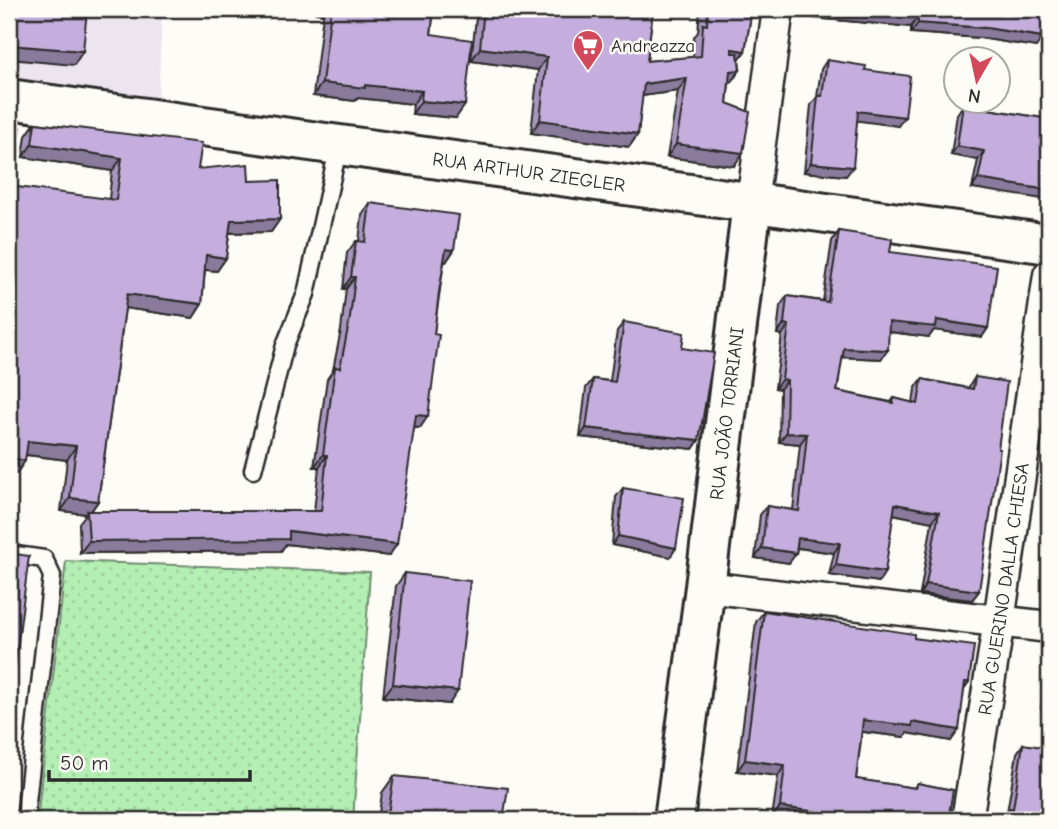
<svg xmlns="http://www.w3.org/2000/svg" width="1058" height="829" viewBox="0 0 1058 829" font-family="'Comic Neue',sans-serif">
	<defs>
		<pattern id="grass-dots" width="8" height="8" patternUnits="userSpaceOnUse" patternTransform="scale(1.75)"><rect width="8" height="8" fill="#b3eeb3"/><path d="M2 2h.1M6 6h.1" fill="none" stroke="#9acc9a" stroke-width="1.8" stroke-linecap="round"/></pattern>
	</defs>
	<rect width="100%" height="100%" fill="#fdfcf7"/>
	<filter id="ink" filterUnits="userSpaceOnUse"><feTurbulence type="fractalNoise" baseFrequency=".0143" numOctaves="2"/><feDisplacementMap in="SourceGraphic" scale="14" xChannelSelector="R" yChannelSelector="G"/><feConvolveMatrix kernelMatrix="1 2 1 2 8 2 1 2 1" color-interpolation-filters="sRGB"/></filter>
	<g filter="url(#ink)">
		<path fill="#ece5ef" d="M9,9H162L158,106L9,86Z"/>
		<path fill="url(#grass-dots)" stroke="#6f8c6f" stroke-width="2" d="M66,561L370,572L353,820H37Z"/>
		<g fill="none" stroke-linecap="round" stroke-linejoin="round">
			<g stroke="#2b2b2b" stroke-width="21">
				<path id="lane" d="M253,470L285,345L306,294L339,145
					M9,554L44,559L52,576L25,820"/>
			</g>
			<g stroke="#2b2b2b" stroke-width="35">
				<g id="street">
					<path d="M752,203L778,9"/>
					<path d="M705,587L1049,627"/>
					<path id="s1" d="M967,820L999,621L1049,275"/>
				</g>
			</g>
			<g stroke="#2b2b2b" stroke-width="44">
				<g id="secondary">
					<path id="s2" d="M9,99L1049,244"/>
					<path id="s3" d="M674,820L705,587L752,203"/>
				</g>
			</g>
			<use href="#lane" stroke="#fdfcf7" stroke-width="16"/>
			<use href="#street" stroke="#fdfcf7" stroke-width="30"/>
			<use href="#secondary" stroke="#fdfcf7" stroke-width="38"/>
		</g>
		<path fill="#a996be" stroke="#2b2b2b" stroke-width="2" d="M316,9H434L431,34L456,118L412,114L413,104L358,98L355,101L313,96L323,14L316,13Z
			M477,9H653L647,61L693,57L694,37L698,32L700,9H752L745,51L739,59L740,70L731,83H729L727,103L734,166L667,157L678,91L642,96L638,134L629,147L531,133L538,70L471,61Z
			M814,9H1048L1036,47L980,38L911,33V27L813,18Z
			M827,60L865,70L898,126L857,120L846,176L804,172L811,105L817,97L821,69Z
			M963,105L1049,119L972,188L978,160L951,155L957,114Z
			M35,123L198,169L249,181L280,219L271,232L229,233L226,258L217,271L205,270L202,304L193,318L125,308L98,501L91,511H314L319,467H314L327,379L333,370L341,330L346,289H343L347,253L356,241H359L362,215L370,203L454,250L446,262H444L420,428H414L389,556L286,544L281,551L80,553L79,523L86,514L61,511L67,460L26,455L16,474L109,199L112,171L23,157L26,136Z
			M839,231L890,252L988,328L982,337L934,330L929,337L889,332L881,359L842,357L837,391L891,402L894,398L913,403L915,389L922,379L968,388L975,377L979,591L972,600L920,594L932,522L893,514L879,582L829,575L834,553L797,548L796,553L789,563L755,558L760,515L767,506L793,510L800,444L779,442L780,389L775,388L782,335L777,334L780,306L787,296L823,301L832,241Z
			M624,322L682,348L699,440L693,449L580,437L586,388L593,379L610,381L617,331Z
			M623,488L676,548L670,557L612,545L616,497Z
			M405,573L449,704L383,697L396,586Z
			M764,611L914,638L969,682L964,689L951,741L907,733L904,737L862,732L856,779L914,788L917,783L953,790L772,818L778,776L737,771L756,622Z
			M1049,657V710L1041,708L1046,662Z
			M1023,744L1049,820H1003L1007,812L1017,753Z
			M394,776L503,820H378L382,793Z"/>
		<path fill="#8a7a9b" stroke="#2b2b2b" stroke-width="2" d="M319,9H326L323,14L316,13Z
			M819,9H828L918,17L911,27L813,18Z
			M918,23L987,28L1043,37L1036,47L980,38L911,33Z
			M9,45L83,51L74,65L9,59Z
			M480,48L547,57L538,70L471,61Z
			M732,49L745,51L736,64L723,62Z
			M740,70L731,83L721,84L730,71Z
			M687,78L678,91L635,97L644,84Z
			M322,83L365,85L422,91L413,104L358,98L355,101L313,96Z
			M421,101L465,105L456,118L412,114Z
			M858,111L905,117L898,126L852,120Z
			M540,120L638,134L629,147L531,133Z
			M32,144L122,158L112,171L23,157Z
			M676,144L743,153L734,166L667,157Z
			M9,146L16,148L10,157L9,156Z
			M957,146L984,151L978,160L951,155Z
			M811,163L853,167L846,176L804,172Z
			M978,179L1049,190V200L972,188Z
			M280,219L271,232L222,233L231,220Z
			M446,249L454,250L446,262L437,261Z
			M206,255L226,258L217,271L197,269Z
			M351,277H355L346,289H343Z
			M127,294L202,304L193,318L117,307Z
			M937,320L988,328L982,337L934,330L929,337L882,331L889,322Z
			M784,324L789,325L782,335L777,334Z
			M844,348L888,350L881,359L837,357Z
			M782,379L787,380L780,389L775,388Z
			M416,415L428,416L420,428L408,427Z
			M586,428L699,440L693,449L580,437Z
			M786,433L807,434L800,444L779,442Z
			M28,441L76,446L67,460L19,454Z
			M323,455H327L319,467H314Z
			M9,457L25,461L16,474L9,473Z
			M70,498L98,501L89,514L87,511L86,514L61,511Z
			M895,504L939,512L932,522L888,513Z
			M289,531L397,544L389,556L286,544L281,551L80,553L89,541Z
			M618,536L676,548L670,557L612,545Z
			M798,538L840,543L834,553L792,547Z
			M762,548L796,553L789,563L755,558Z
			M836,565L885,572L879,582L829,575Z
			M926,584L979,591L972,600L920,594Z
			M393,684L458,691L449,704L383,697Z
			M1047,699L1049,700V710L1041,708Z
			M863,720L912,722L959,730L951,741L907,733L904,737L856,731Z
			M745,760L785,765L778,776L737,771Z
			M780,807L881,820H789L772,818Z"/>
		<path fill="#c5aedd" stroke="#2b2b2b" stroke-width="2" d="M9,9H87L83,51L9,45Z
			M331,9H434L431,34L472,40L465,105L421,101L422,91L365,85V88L322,83Z
			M484,9H653L647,61L701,56L703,24L707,25L708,9H752L745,51L732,49V53H738L740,70L730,71L727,103L750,112L743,153L676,144L687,78L644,84L638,134L540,120L547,57L480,48Z
			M828,9H1048L1043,37L987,28L918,23V17Z
			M827,60L866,66L865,70L910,76L905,117L858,111L853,167L811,163L818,96H822Z
			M963,105L1049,119V190L978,179L984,151L957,146Z
			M35,123L202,143L198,169L248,164L249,181L280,180V219L231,220L226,258L206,255L202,304L127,294L98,501L70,498L76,446L28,441L25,461L9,457V186L116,200L122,158L32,144Z
			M9,126L20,127L16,148L9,146Z
			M370,203L459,215L454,250L446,249L439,292L434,334L439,335L428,416L416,415L397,544L289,531V539L89,541L87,511H321L327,455H323L335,367L340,368L350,318L355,277H351L356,241L365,242Z
			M839,231L892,239L890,252L997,266L988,328L937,320L936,327L889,322L888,350L844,348L837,391L893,403L894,398L918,404L922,379L973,389L975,377L1007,382L998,449H1000L979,591L926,584L939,512L895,504L885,572L836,565L840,543L798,538L796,553L762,548L767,506L799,511L807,434L786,433L787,380L782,379L789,325L784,324L787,296L828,302Z
			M624,322L684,333L682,348L714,353L699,440L586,428L593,379L615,382Z
			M623,488L684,498L676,548L618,536Z
			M9,553L29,556L9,712Z
			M405,573L470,581L458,691L393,684Z
			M764,611L914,634V638L974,646L969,682H965L959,730L912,722V726L863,720L856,779L916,788L917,783L953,790L948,820H881L780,807L785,765L745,760Z
			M1049,678V700L1047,699Z
			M1023,744L1049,748V820H1007L1010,808L1013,809Z
			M394,776L508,788L503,820H387Z"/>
	</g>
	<defs>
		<g id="supermarket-pin" transform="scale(1.575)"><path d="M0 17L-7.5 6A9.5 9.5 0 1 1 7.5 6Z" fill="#d1495b" stroke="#fdfcf7"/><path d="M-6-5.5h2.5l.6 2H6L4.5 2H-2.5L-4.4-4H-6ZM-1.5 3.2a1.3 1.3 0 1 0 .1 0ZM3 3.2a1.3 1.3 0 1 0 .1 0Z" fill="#fff"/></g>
	</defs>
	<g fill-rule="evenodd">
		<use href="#supermarket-pin" x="588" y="45"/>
	</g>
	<g text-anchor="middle" stroke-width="5" stroke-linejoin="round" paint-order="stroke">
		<g font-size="19" fill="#2b2b2b" stroke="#fdfcf7" text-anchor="start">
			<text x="611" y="52">Andreazza</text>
		</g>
		<g font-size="19" fill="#2b2b2b" stroke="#fdfcf7">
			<text dy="7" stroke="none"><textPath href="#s2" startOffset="525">RUA ARTHUR ZIEGLER</textPath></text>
			<text dy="7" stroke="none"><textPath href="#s3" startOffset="410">RUA JOÃO TORRIANI</textPath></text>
			<text dy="7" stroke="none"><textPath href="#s1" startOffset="234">RUA GUERINO DALLA CHIESA</textPath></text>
		</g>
	</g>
	<rect width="1058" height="829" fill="none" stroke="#fdfcf7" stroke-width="35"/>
	<rect x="18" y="18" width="1023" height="794" fill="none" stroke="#2b2b2b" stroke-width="2.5" filter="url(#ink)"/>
	<g transform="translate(977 80) rotate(189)"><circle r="33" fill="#fdfcf7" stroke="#a9a8a5" stroke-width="2"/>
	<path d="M0-5L12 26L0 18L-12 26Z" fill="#d1495b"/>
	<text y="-10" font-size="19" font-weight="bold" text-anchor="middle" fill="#2b2b2b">N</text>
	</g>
	<path d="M49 770v10h201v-10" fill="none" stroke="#2b2b2b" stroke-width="3.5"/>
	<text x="60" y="770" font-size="21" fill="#2b2b2b" stroke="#fdfcf7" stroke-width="5" paint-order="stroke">50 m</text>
</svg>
